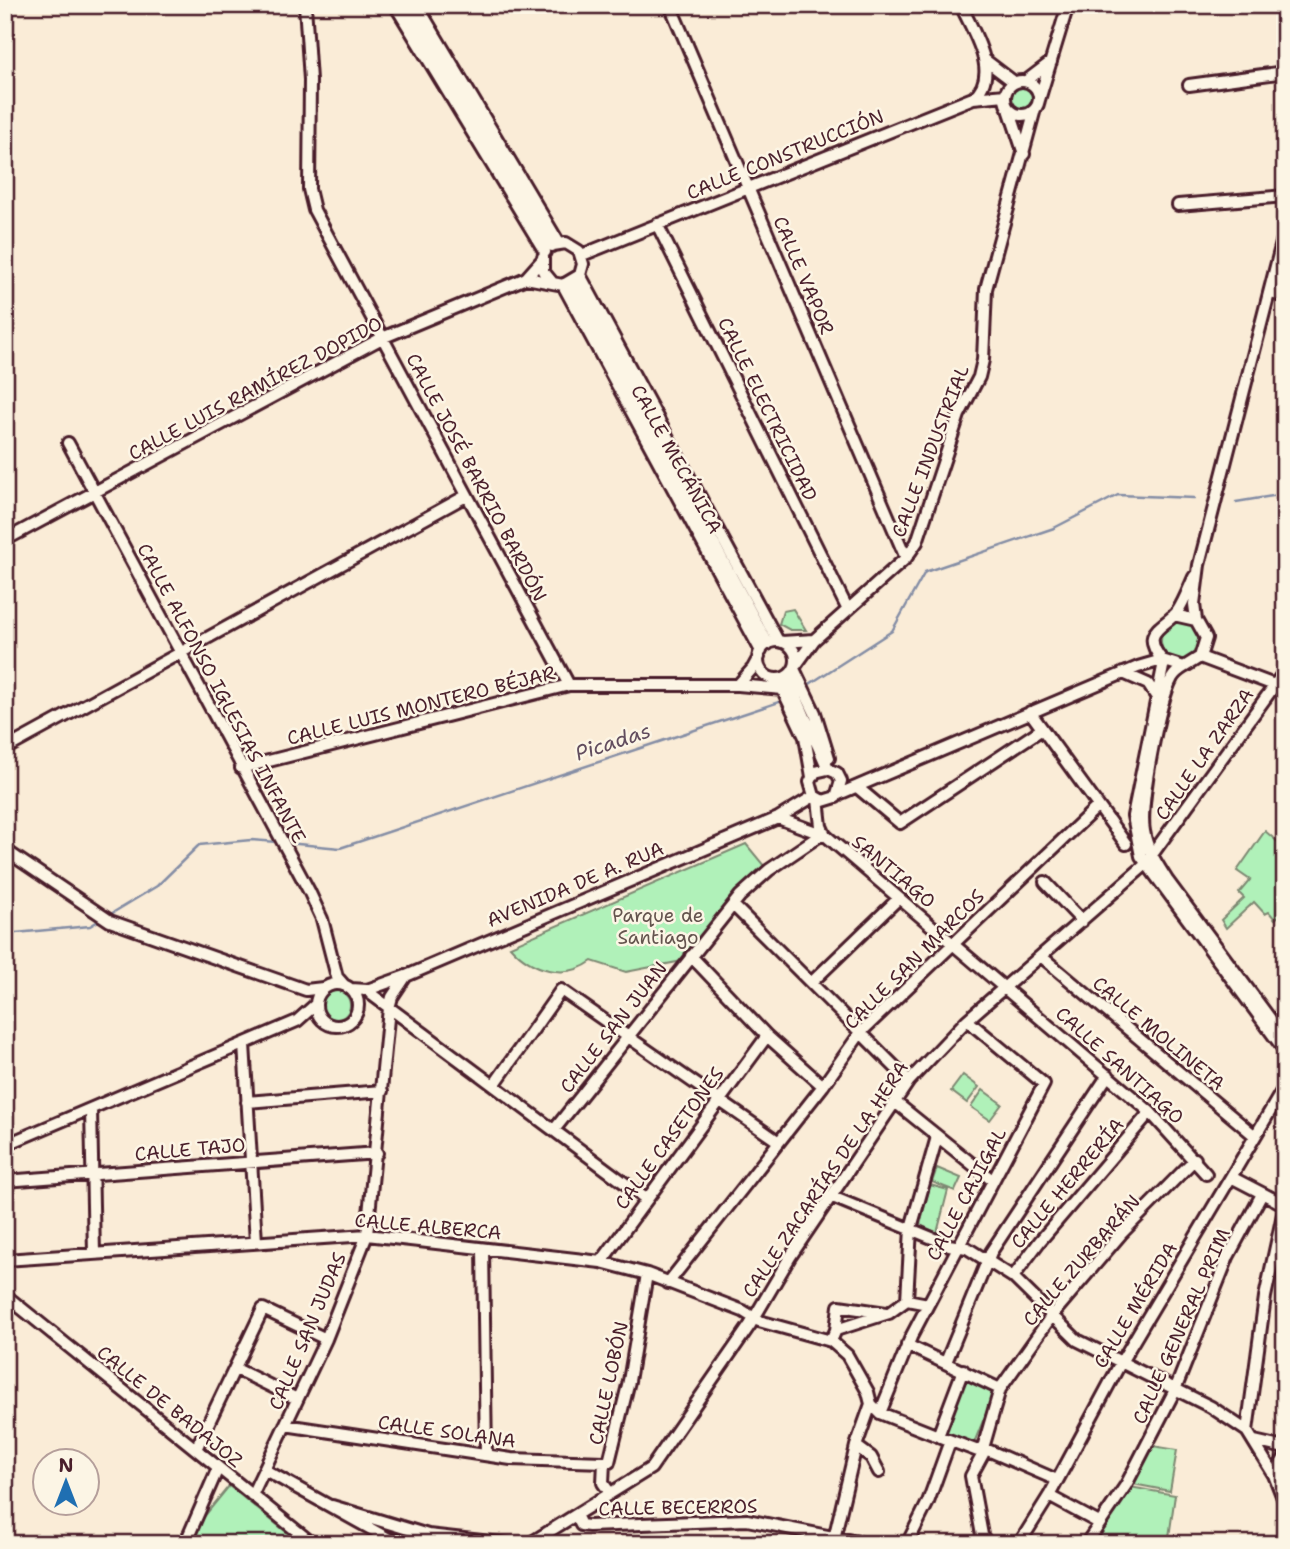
<svg xmlns="http://www.w3.org/2000/svg" width="1290" height="1549" viewBox="0 0 1290 1549" font-family="'Shantell Sans',sans-serif">
	<rect width="100%" height="100%" fill="#faecd7"/>
	<filter id="ink" filterUnits="userSpaceOnUse"><feTurbulence type="fractalNoise" baseFrequency=".0143" numOctaves="2"/><feDisplacementMap in="SourceGraphic" scale="14" xChannelSelector="R" yChannelSelector="G"/><feConvolveMatrix kernelMatrix="1 2 1 2 8 2 1 2 1" color-interpolation-filters="sRGB"/></filter>
	<g filter="url(#ink)">
		<path fill="#b0f1b9" stroke="#7d8872" stroke-width="2" d="M1009 97a13 13 0 1 1 26 0a13 13 0 1 1-26 0Z
			M793,609L806,630H790L779,624L783,611Z
			M1161 641a19 19 0 1 1 38 0a19 19 0 1 1-38 0Z
			M1265,831L1285,848V920L1280,915L1275,919L1269,912L1265,914L1254,902L1226,928L1221,920L1244,898L1239,893L1250,880L1237,871Z
			M746,844L765,867L742,886L682,961L626,972L592,961C565,981 531,970 510,946Z
			M322 1005a14 14 0 1 1 28 0a14 14 0 1 1-28 0Z
			M963,1075L979,1087L967,1103L951,1091Z
			M983,1090L1002,1104L990,1120L971,1107Z
			M937,1168L961,1178L955,1191L932,1182Z
			M930,1185L948,1190L937,1233L920,1225Z
			M966,1377L996,1389L974,1443L943,1431Z
			M1153,1446L1177,1450L1170,1491L1133,1484Z
			M229,1486L301,1544H189L198,1524Z
			M1130,1487L1175,1495L1168,1544H1095Z"/>
		<g fill="none" stroke-linecap="round" stroke-linejoin="round">
			<path stroke="#848da5" stroke-width="2.5" d="M1236,502L1285,494
				M805,687L892,631L925,572L1054,528L1118,495L1194,498
				M287,843L340,848L785,700
				M109,915L157,886L199,845L251,840L277,842
				M5,934L90,926L100,920"/>
			<g stroke="#4a1f2b" stroke-width="16">
				<path id="minor" d="M305,5L310,80L309,189L314,210L569,685
					M395,5L545,252
					M406,5L552,246
					M417,5L559,243
					M670,5L906,558
					M961,5C973,33 1002,74 973,98
					M1086,5H1172
					M985,60L1014,82
					M1005 98a17 17 0 1 1 34 0a17 17 0 1 1-34 0Z
					M1026,81L1051,62
					M1189,85L1285,72
					M1039,100L1068,5
					M1009,109L1024,154
					M1178,205L1285,196
					M657,224L848,610
					M582,255L973,98L1005,95
					M543,257V271L552,282
					M580,275L778,641
					M526,278L563,285L580,275L583,264L579,251L566,243L553,245
					M572,281L768,644
					M563,285L761,651
					M1270,293L1285,296
					M68,443L309,891L322,919L337,977L344,985
					M5,540L382,338L526,278L542,260
					M1174,615L1196,620L1206,638L1200,657L1184,667L1162,660C1139,631 1164,628 1177,612C1184,602 1189,588 1194,577
					M1196,620L1194,604L1199,565L1285,231
					M758 660a19 19 0 1 1 38 0a19 19 0 1 1-38 0Z
					M782,642L814,640
					M1200,657L1285,689
					M1164,662L1133,816L1141,856L1285,1051
					M796,665L814,640L906,558L917,542L959,415L979,377L983,360L986,289L1035,109
					M1184,667C1179,670 1175,673 1172,678C1159,701 1139,806 1144,831C1147,850 1157,864 1167,880L1285,1039
					M794,669L815,713L829,758
					M1123,673L1148,684L1158,699
					M787,676L828,769L837,773L841,781L836,797L823,801L814,796L810,782L815,772L828,769
					M780,684L805,737L812,777
					M738,685L753,668L759,657
					M1030,712L1126,844
					M5,749L466,496
					M241,768L569,685H738L783,689
					M857,787L900,823L1042,729
					M839,794L1138,667L1162,660
					M818,799L821,826L825,835L1150,1112L1206,1174
					M778,818L824,835
					M5,850L110,921L306,990L323,988
					M1151,856L1285,671
					M1045,882L1082,921
					M733,905L909,1081
					M691,956L767,1036L823,1086
					M1042,957L1255,1136
					M811,983L898,899
					M316 1005a21 21 0 1 1 42 0a21 21 0 1 1-42 0Z
					M351,989L367,990L406,976L778,818L814,796
					M371,994L646,1199
					M244,1044L256,1242
					M494,1085L561,990L779,1142
					M247,1102L382,1091
					M895,1102L992,1180
					M91,1109L94,1254
					M554,1130L740,896L769,870L822,834
					M5,1145L297,1021L315,1005
					M1231,1177L1285,1205L1265,1297L1247,1431
					M5,1181L377,1153
					M830,1196L949,1245L967,1248L1013,1277L1077,1340L1211,1407L1247,1431L1274,1475L1285,1503
					M483,1249L486,1455
					M5,1260L367,1235L601,1262L647,1274L743,1311L759,1321L831,1341L847,1355L868,1392L871,1404L880,1413L938,1436
					M601,1262L767,1036
					M1013,1277L1040,1241L1150,1112
					M668,1283L823,1086L861,1032L1097,807
					M5,1295L313,1544
					M907,1300L911,1228L937,1137
					M836,1330L839,1306L886,1313
					M831,1341L836,1330L889,1313L907,1300L928,1304
					M907,1345L1000,1389L983,1448L978,1451L938,1436L963,1370
					M946,1362L991,1252L1108,1075
					M236,1369L297,1399
					M1000,1389L1053,1314L1121,1234L1195,1159
					M880,1413L911,1337L1044,1084L967,1020
					M285,1425L511,1459L604,1462
					M1254,1441L1285,1448
					M856,1446L871,1457L879,1472
					M196,1449L263,1309L326,1339
					M265,1470L398,1544
					M1274,1475L1285,1457
					M610,1493L603,1483L604,1462H609L629,1381L647,1274
					M252,1495L326,1339L367,1235L389,1008L392,997L406,976
					M1049,1496L1099,1523
					M332,1506L428,1535L509,1544
					M576,1515L581,1525L589,1526L747,1520L868,1544
					M833,1543L856,1446L871,1404
					M185,1544L218,1468
					M529,1544L651,1468L750,1325L790,1257L909,1081L967,1020L1145,865
					M879,1544H889
					M907,1544L928,1502L950,1441
					M987,1544L982,1535L971,1476L983,1454V1448L1057,1480
					M1019,1544L1049,1496L1120,1364L1285,1086
					M1086,1544L1126,1485L1175,1390L1228,1257L1262,1194"/>
			</g>
			<use href="#minor" stroke="#fcf5e5" stroke-width="10"/>
		</g>
	</g>
	<g text-anchor="middle" stroke-width="5" stroke-linejoin="round" paint-order="stroke">
		<g font-size="19" fill="#4a1f2b" stroke="#fcf5e5">
			<text transform="translate(785 154) rotate(-22)" y="7">CALLE CONSTRUCCIÓN</text>
			<text transform="translate(804 275) rotate(67)" y="7">CALLE VAPOR</text>
			<text transform="translate(255 388) rotate(-28)" y="7">CALLE LUIS RAMÍREZ DOPIDO</text>
			<text transform="translate(768 409) rotate(64)" y="7">CALLE ELECTRICIDAD</text>
			<text transform="translate(930 451) rotate(-69)" y="7">CALLE INDUSTRIAL</text>
			<text transform="translate(677 459) rotate(61)" y="7">CALLE MECÁNICA</text>
			<text transform="translate(477 477) rotate(62)" y="7">CALLE JOSÉ BARRIO BARDÓN</text>
			<text transform="translate(222 693) rotate(62)" y="7">CALLE ALFONSO IGLESIAS INFANTE</text>
			<text transform="translate(421 705) rotate(-14)" y="7">CALLE LUIS MONTERO BÉJAR</text>
			<text transform="translate(1204 754) rotate(-55)" y="7">CALLE LA ZARZA</text>
			<text transform="translate(894 871) rotate(40)" y="7">SANTIAGO</text>
			<text transform="translate(575 884) rotate(-23)" y="7">AVENIDA DE A. RUA</text>
			<text transform="translate(914 959) rotate(-45)" y="7">CALLE SAN MARCOS</text>
			<text transform="translate(613 1027) rotate(-52)" y="7">CALLE SAN JUAN</text>
			<text transform="translate(1159 1033) rotate(40)" y="7">CALLE MOLINETA</text>
			<text transform="translate(1120 1065) rotate(42)" y="7">CALLE SANTIAGO</text>
			<text transform="translate(669 1138) rotate(-54)" y="7">CALLE CASETONES</text>
			<text transform="translate(190 1149) rotate(-5)" y="7">CALLE TAJO</text>
			<text transform="translate(825 1179) rotate(-56)" y="7">CALLE ZACARÍAS DE LA HERA</text>
			<text transform="translate(1067 1183) rotate(-50)" y="7">CALLE HERRERÍA</text>
			<text transform="translate(966 1194) rotate(-62)" y="7">CALLE CAJIGAL</text>
			<text transform="translate(428 1226) rotate(5)" y="7">CALLE ALBERCA</text>
			<text transform="translate(1081 1260) rotate(-49)" y="7">CALLE ZURBARÁN</text>
			<text transform="translate(1135 1305) rotate(-59)" y="7">CALLE MÉRIDA</text>
			<text transform="translate(1181 1326) rotate(-66)" y="7">CALLE GENERAL PRIM</text>
			<text transform="translate(307 1331) rotate(-67)" y="7">CALLE SAN JUDAS</text>
			<text transform="translate(608 1383) rotate(-78)" y="7">CALLE LOBÓN</text>
			<text transform="translate(170 1406) rotate(39)" y="7">CALLE DE BADAJOZ</text>
			<text transform="translate(447 1431) rotate(8)" y="7">CALLE SOLANA</text>
			<text transform="translate(678 1507) rotate(-1)" y="7">CALLE BECERROS</text>
		</g>
		<g font-size="19" fill="#64544e" stroke="#fcf5e5">
			<text x="658" y="922">Parque de<tspan x="658" dy="22">Santiago</tspan></text>
		</g>
		<g font-size="21" font-style="italic" fill="#624d5e" stroke="#fcf5e5">
			<text transform="translate(613 742) rotate(-18)" y="7">Picadas</text>
		</g>
	</g>
	<rect width="1290" height="1549" fill="none" stroke="#fcf5e5" stroke-width="28"/>
	<rect x="14" y="14" width="1262" height="1521" fill="none" stroke="#4a1f2b" stroke-width="2.5" filter="url(#ink)"/>
	<g transform="translate(66 1482)"><circle r="33" fill="#fcf5e5" stroke="#b59f9b" stroke-width="2"/>
	<path d="M0-5L12 26L0 18L-12 26Z" fill="#1f6fb2"/>
	<text y="-10" font-size="19" font-weight="bold" text-anchor="middle" fill="#4a1f2b">N</text>
	</g>
</svg>
